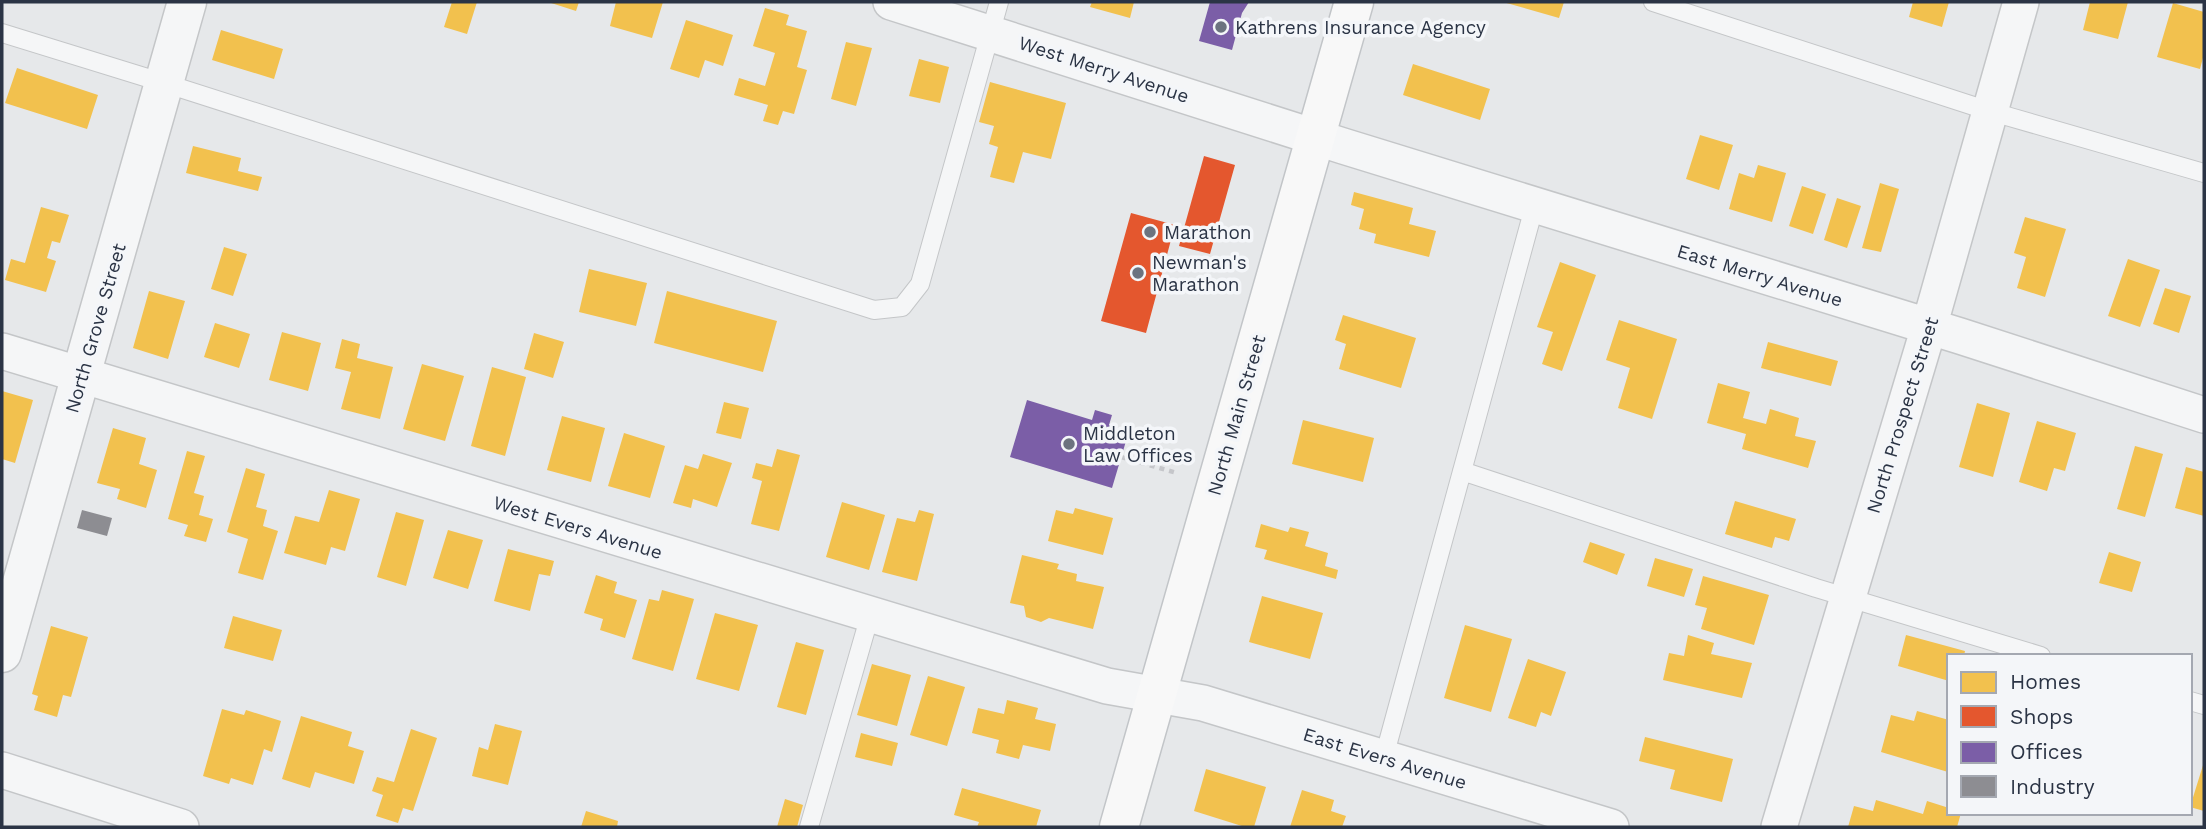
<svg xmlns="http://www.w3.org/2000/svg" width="2206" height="829" viewBox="0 0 2206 829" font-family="'Work Sans',sans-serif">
	<rect width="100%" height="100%" fill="#e6e8ea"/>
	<path fill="#f2c14e" d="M452,2H477L467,34L444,27Z
		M548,2H579L576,11Z
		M616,2H663L652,38L610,26Z
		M1092,2H1134L1130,18L1090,7Z
		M1503,2H1564L1559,18Z
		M1913,2H1949L1942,27L1909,17Z
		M2090,2H2128L2118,39L2083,30Z
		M2173,3L2204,12V54L2200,69L2157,57Z
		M765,8L789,15L786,25L807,31L797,67L807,70L794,114L783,111L778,125L763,121L768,105L734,95L739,78L765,86L775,53L753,46Z
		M686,20L733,35L723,66L705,60L699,78L670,69Z
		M221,30L283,49L274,79L212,60Z
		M846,42L872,48L856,106L831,99Z
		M919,59L949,67L940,103L909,96Z
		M1413,64L1490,89L1480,120L1403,95Z
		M17,68L98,95L87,129L5,103Z
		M990,82L1066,103L1051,159L1023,152L1014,183L990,177L998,147L989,144L994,126L979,122Z
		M1700,135L1733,145L1719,190L1686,179Z
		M193,146L241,158L238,171L262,177L258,191L186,173Z
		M1758,165L1786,173L1772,222L1729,209L1739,173L1754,178Z
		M1880,183L1899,189L1881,252L1862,248Z
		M1802,186L1826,194L1813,234L1789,226Z
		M1354,192L1413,208L1409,224L1436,231L1429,257L1374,243L1376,234L1359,229L1364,209L1351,205Z
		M1837,198L1861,206L1847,248L1824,240Z
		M41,207L69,215L60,243L52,241L47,258L56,261L46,292L5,280L11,259L25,263Z
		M2025,217L2066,229L2045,297L2017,288L2026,257L2014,253Z
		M224,247L247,254L233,296L211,289Z
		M2128,259L2160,270L2140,327L2108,316Z
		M1560,262L1596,275L1562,371L1542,364L1553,332L1537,327Z
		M589,269L647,283L636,326L579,312Z
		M2165,288L2191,296L2179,333L2153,324Z
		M149,291L185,301L168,359L133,348Z
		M667,291L777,321L763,372L654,343Z
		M1343,315L1416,338L1401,388L1339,369L1346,344L1335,340Z
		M1619,320L1677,339L1652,419L1618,408L1630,368L1606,360Z
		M215,323L250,334L239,368L204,357Z
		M282,332L321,343L308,391L269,380Z
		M534,333L564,342L553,378L524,369Z
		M342,339L360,344L357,358L393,367L380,419L341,409L351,372L335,368Z
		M1768,342L1838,361L1831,386L1761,368Z
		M422,364L464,376L445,441L403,429Z
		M492,367L526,377L505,456L471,446Z
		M1718,383L1750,392L1743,418L1766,424L1770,409L1799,418L1795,436L1816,441L1808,468L1742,449L1746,434L1707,423Z
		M2,391L33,400L15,463L2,459Z
		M724,402L749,408L741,439L716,433Z
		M1977,403L2010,413L1993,477L1959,467Z
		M562,416L605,428L591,482L547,470Z
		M1303,420L1374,438L1363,482L1292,464Z
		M2037,421L2076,433L2065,471L2054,468L2047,491L2019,482Z
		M113,428L146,438L139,464L157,470L146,508L117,499L120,489L97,483Z
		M624,433L665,446L650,498L608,486Z
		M2135,446L2163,454L2145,517L2117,509Z
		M777,449L800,455L779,531L751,524L762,481L752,478L756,463L772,467Z
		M187,451L205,456L194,493L204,496L199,515L213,519L206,542L184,536L188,525L168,519Z
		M703,454L732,463L717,507L693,499L691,508L673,503L685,465L698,469Z
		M2186,467L2204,472V516L2175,508Z
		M246,468L265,474L256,507L267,510L263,526L278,531L263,580L238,573L248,539L227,532Z
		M329,490L360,499L345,551L331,547L326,565L284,553L295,516L319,522Z
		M1735,501L1796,519L1789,541L1775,537L1772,548L1725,534Z
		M842,502L885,515L869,570L826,557Z
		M1075,508L1113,518L1103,555L1048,541L1056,510L1073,514Z
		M919,510L934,514L917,581L882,572L897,518L915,522Z
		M396,512L424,520L406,586L377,577Z
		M1261,524L1288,532L1290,527L1309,532L1305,546L1328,553L1325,566L1338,570L1336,579L1264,559L1267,550L1255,547Z
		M448,530L483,540L468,589L433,578Z
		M1590,542L1625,554L1617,575L1583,562Z
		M508,549L554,561L550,576L539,574L530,611L494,601Z
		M2109,552L2141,562L2132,592L2099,583Z
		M1022,555L1059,564L1057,569L1077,574L1076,581L1104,587L1093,629L1049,618L1041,622L1026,617L1024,606L1010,603Z
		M1655,558L1693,569L1684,597L1647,586Z
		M596,575L617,582L614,593L637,600L625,638L600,630L603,619L584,613Z
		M1703,576L1769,595L1754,645L1701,629L1707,608L1695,605Z
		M662,590L694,599L673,671L632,659L649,599L659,601Z
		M1262,596L1323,613L1310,659L1249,642Z
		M715,613L758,625L739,691L696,679Z
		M233,616L282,630L273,661L224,648Z
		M1465,625L1512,639L1491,712L1444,698Z
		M51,626L88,637L71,697L63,695L57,717L34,710L38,696L32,694Z
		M1688,635L1714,643L1711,654L1752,663L1742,698L1663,680L1669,653L1684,656Z
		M1906,635L1965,651L1964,656H1949V681L1898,666Z
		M796,642L824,650L806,715L777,707Z
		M1528,659L1566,672L1551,716L1541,712L1536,727L1508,718Z
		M872,664L911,675L897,726L857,715Z
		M928,676L965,687L947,746L910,735Z
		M1007,700L1038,708L1035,719L1056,724L1050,751L1023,745L1019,759L996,753L999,740L972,733L978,708L1004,714Z
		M222,709L244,715L246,710L281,721L272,752L264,749L253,785L231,778L229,784L203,776Z
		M1917,711L1949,720L1948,772L1881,752L1891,715L1914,721Z
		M301,716L352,732L348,746L364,751L354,784L315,772L310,788L282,779Z
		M495,724L522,731L508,785L472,776L479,747L488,750Z
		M411,729L437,738L413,811L403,808L398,823L376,816L383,795L372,791L377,777L394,782Z
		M861,733L898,743L892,766L855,757Z
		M1645,737L1733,759L1722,802L1670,789L1675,770L1639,761Z
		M2204,762V811L2190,807Z
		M1206,769L1266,787L1254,827H1245L1194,811Z
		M962,788L1041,810L1036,827H977L979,822L954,815Z
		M1302,790L1334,800L1331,811L1346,816L1342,827H1290Z
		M785,799L803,805L797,827H777Z
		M1876,800L1923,814L1927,801L1949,808V813H1961L1957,827H1848L1854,806L1873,811Z
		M586,811L618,821L617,827H581Z"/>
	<path fill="#e4572e" d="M1204,156L1235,165L1210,254L1179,246Z
		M1131,213L1175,225L1146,333L1101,321Z"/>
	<path fill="#7b5ea7" d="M1210,2H1249L1242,13L1232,50L1199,41Z
		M1027,400L1092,420L1095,410L1112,415L1109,425L1129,431L1112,488L1010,457Z"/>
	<path fill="#8d8d92" d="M82,510L112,518L107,536L77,528Z"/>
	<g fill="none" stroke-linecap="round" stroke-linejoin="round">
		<g stroke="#c4c6c8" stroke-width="20">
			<path id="service" d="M1653,2L1989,111L2204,173
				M2,33L164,83L874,310L902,307L920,284L999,2
				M1462,471L1816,588L2041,656
				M2190,701L2204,705
				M1384,757L1535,204
				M809,827L870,615"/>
		</g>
		<g stroke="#c4c6c8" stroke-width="38">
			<path id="minor" d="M891,2L1343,146L1960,336L2204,415
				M2,351L1107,686L1203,703L1611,827
				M2,770L181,827
				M1779,827L1929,327L2021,2"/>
		</g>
		<g stroke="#c4c6c8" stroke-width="41">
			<path id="tertiary" d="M2,653L187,2"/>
		</g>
		<g stroke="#c2c5c8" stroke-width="41">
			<path id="primary" d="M1119,827L1354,2"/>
		</g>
		<path stroke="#c5c6ca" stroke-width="4.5" stroke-dasharray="5 5" stroke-linecap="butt" d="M1121,457L1177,473"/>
		<use href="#service" stroke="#f5f6f7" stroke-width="18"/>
		<use href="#minor" stroke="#f5f6f7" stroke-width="35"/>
		<use href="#tertiary" stroke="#f5f6f7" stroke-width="38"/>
		<use href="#primary" stroke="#f8f8f8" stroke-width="38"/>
	</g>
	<g fill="#6c737f" stroke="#f4f6f9" stroke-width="2.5">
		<circle cx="1221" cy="27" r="7"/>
		<circle cx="1150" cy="232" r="7"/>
		<circle cx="1138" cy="273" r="7"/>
		<circle cx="1069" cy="444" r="7"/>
	</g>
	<g text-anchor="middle" stroke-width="7" stroke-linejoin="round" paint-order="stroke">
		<g font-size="19" fill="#2b3445" stroke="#f4f6f9" text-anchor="start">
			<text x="1235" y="34">Kathrens Insurance Agency</text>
			<text x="1164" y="239">Marathon</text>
			<text x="1152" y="269">Newman's<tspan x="1152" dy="22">Marathon</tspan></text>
			<text x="1083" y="440">Middleton<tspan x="1083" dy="22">Law Offices</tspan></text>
		</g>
		<g font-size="19" fill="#2b3445" stroke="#f4f6f9">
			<text transform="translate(1104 69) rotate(18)" y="7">West Merry Avenue</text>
			<text transform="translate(1760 275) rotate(17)" y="7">East Merry Avenue</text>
			<text transform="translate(95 328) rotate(-74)" y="7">North Grove Street</text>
			<text transform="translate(1236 415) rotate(-74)" y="7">North Main Street</text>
			<text transform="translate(1902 415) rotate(-73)" y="7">North Prospect Street</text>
			<text transform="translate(578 527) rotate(17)" y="7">West Evers Avenue</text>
			<text transform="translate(1385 758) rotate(17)" y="7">East Evers Avenue</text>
		</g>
	</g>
	<rect width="2206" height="829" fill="none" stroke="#2b3445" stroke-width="7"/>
	<rect x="1947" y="654" width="245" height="161" fill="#f4f6f9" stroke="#a4a8b1" stroke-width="2"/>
	<rect x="1961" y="672" width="35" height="21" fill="#f2c14e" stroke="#a4a8b1" stroke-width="2"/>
	<text x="2010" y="689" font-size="21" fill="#2b3445">Homes</text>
	<rect x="1961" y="706" width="35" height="21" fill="#e4572e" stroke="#a4a8b1" stroke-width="2"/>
	<text x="2010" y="724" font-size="21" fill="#2b3445">Shops</text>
	<rect x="1961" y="742" width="35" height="21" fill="#7b5ea7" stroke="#a4a8b1" stroke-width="2"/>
	<text x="2010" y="759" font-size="21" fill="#2b3445">Offices</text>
	<rect x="1961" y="776" width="35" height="21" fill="#8d8d92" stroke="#a4a8b1" stroke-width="2"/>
	<text x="2010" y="794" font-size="21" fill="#2b3445">Industry</text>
</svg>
